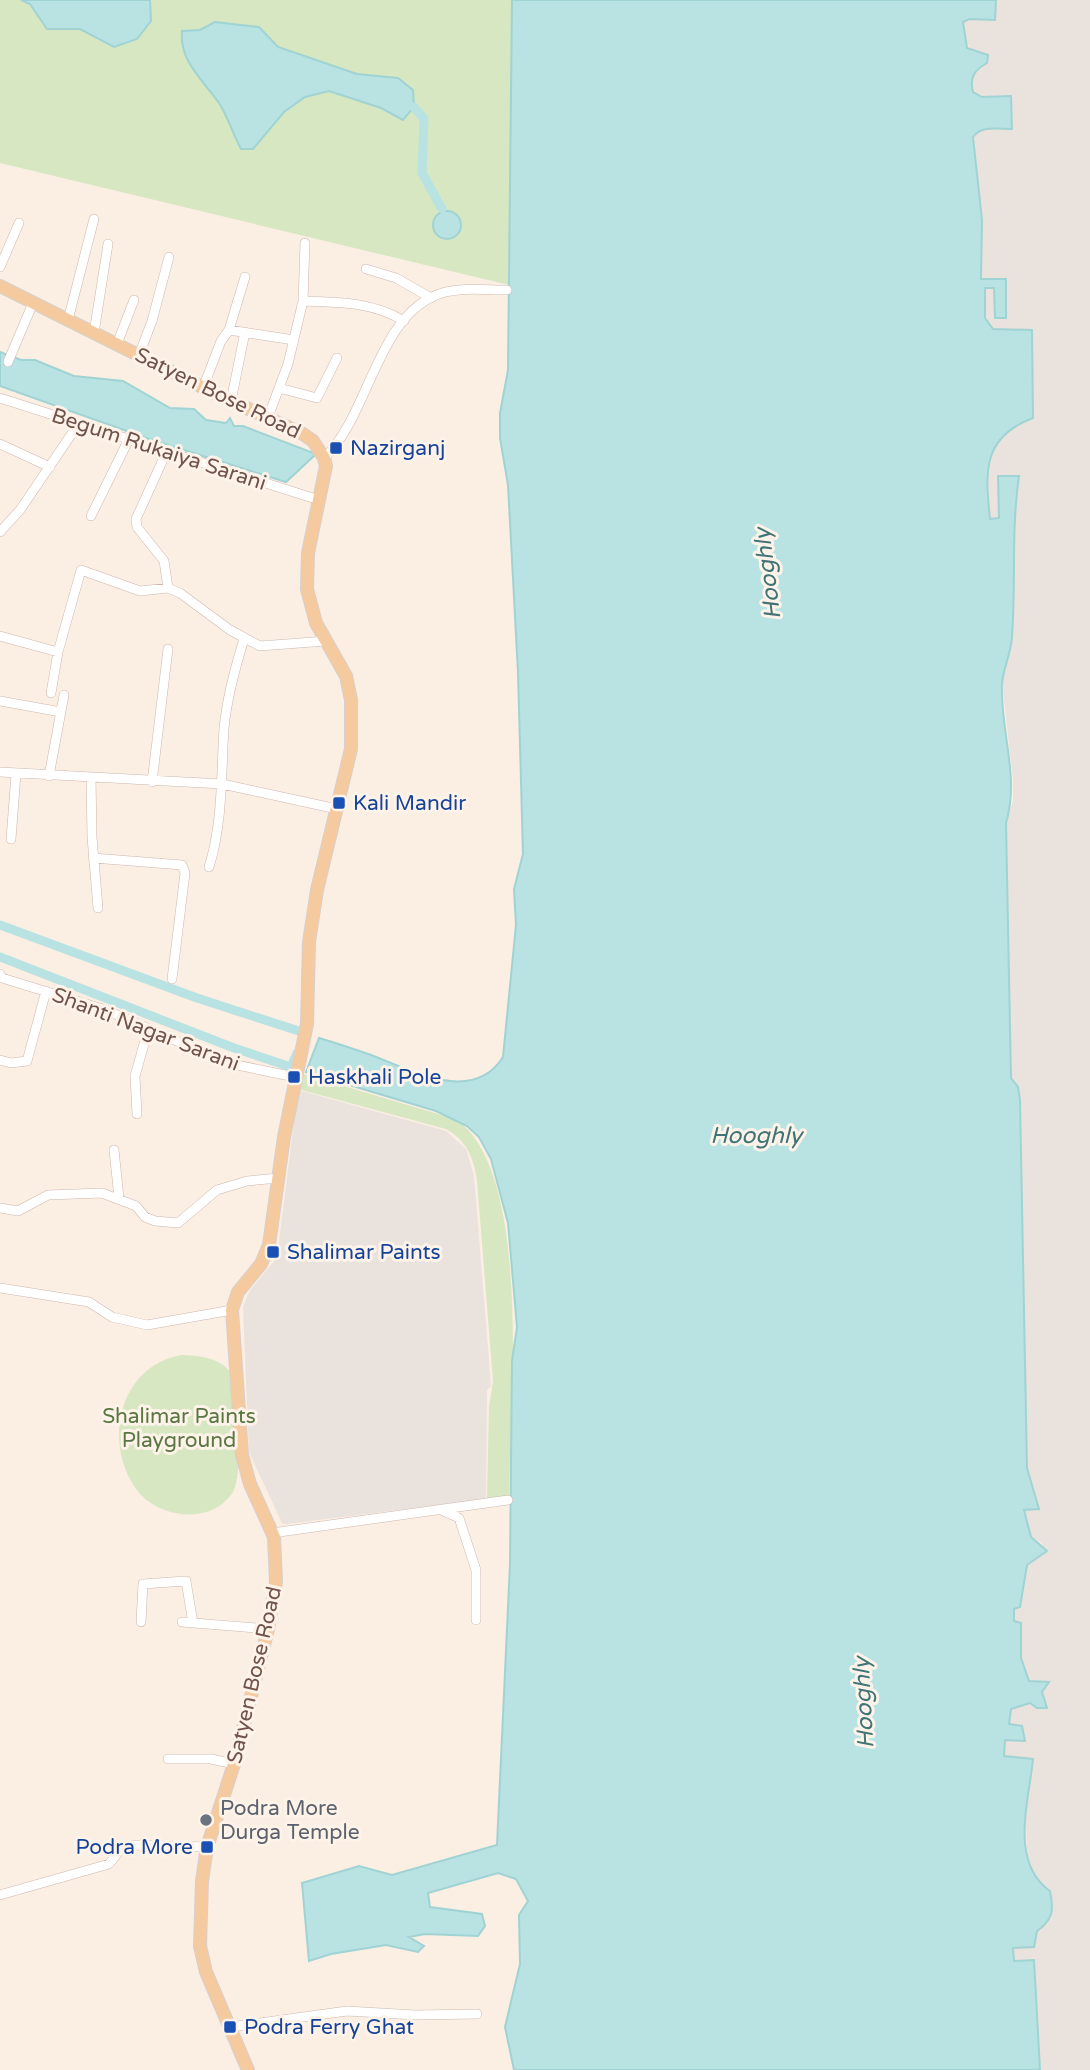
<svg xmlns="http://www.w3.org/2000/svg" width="1090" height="2070" viewBox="0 0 1090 2070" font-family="'Varela Round',sans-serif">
	<rect width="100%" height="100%" fill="#fbeee3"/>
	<path fill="#eae2dd" d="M996,0H1090V2070H1040L1034,1961H1013V1948L1048,1923L1050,1891L1037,1882L1028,1865L1025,1807L1030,1792L1004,1756L1005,1740L1024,1741L1009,1725L1011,1709L1030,1703L1042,1696V1692L1040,1681L1030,1682L1021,1658V1623L1014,1621V1608L1020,1606L1027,1565L1038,1555L1042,1543L1031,1537L1024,1510L1039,1509L1027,1468L1020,1100L1018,1087L1011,1078L1006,823L1013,801V780L1002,682L1012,640L1013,516L1019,477L999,519H989L988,467L996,442L1006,431L1033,418L1032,330L993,329L985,318V288H994L1006,279L981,280L982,220L973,137L977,131L985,129H1012L1011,96L983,97L973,92L972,77L987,63V55L972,52L964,37L963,22L969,19L994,20Z
		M298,1090L446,1131L466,1149L474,1176L491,1386L487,1390L486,1499L286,1524L282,1523L249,1452L243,1307L250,1290L277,1258Z"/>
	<path fill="#d6e7c2" d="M0,0H512L509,285L0,163Z
		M303,1074L455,1119C533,1168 510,1411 509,1495L487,1499L489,1407L493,1381L477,1180C474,1158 466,1140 446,1129L298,1089Z
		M181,1355C197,1355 225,1358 232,1376C239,1394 243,1475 233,1492C211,1527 154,1518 134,1486C103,1438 121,1366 181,1355Z"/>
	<path fill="#b9e2e3" stroke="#a0d3d4" stroke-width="2" d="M21,0H150L151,21L137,39L114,47L80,29H47L30,4Z
		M512,0H996L995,20L969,19L963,22L967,48L988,55L987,63C975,70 969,77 973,92L982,97L1011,96L1012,129C999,129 981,125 973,137L982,220L981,279H1006V318H995L994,288H985V318L993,329L1032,330L1033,418C982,437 985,472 990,519L999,518L998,476H1019C1011,530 1016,583 1012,637C1011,653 1003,669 1002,684C1000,732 1020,776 1006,823L1011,1078L1018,1087L1020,1100L1027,1468L1039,1509L1024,1510L1031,1537L1047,1551L1027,1565L1020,1607L1014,1609V1621L1021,1623V1658L1029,1681L1049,1682L1042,1692L1047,1708H1037L1030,1703L1011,1709L1009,1724L1022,1726L1025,1741L1005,1740L1004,1756L1033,1759C1029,1801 1009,1862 1050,1891C1054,1910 1053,1920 1037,1931L1034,1947L1013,1948L1014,1961L1034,1960L1040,2070H514L505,2027L520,1964L519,1915L528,1901L516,1879L498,1873L428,1893L430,1907L482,1914L485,1926L478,1936L425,1934L409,1937L424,1946L418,1952L386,1945L331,1954L309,1961L302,1883L359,1866L392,1875L497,1845L510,1564L512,1361L517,1327L508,1223L491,1159L479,1137L467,1126L436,1111L306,1072L319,1038C336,1043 354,1049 371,1055C411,1070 473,1105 503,1057L516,925L514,889L523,854L518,672L508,485L500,438V413L508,370Z
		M215,22L259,27L278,47L357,74L398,78L413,90L414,107L403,120L381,108L329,91L305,97L284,112L253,149H241C233,134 228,117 219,103C203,80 179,61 182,31L200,30Z
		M433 225a14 14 0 1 1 28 0a14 14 0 1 1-28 0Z
		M0,352L21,360H35L74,376L123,381L170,408L194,409L206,420L226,423L230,418L234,426H243L316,454L286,482L152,440L0,386Z"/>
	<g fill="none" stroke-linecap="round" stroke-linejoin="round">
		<path stroke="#b9e2e3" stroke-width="9" d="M414,107L424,119L422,173L442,209
			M0,925L197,998L305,1033L304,1036
			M0,957L234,1048L291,1067L297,1053"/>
		<g stroke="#cdb7ad" stroke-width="10">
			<path id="minor" d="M0,267L19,223
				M366,269L396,278L431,298
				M303,301C339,302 373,302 404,321
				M68,320L94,219
				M229,330L245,277
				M94,333L108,244
				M117,344L134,300
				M139,355L152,321L169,257
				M8,362L33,303
				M203,388L221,341L229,330L294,340
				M279,388L317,398L337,358
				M0,398L319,500
				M231,401L245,332
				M268,417L288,364L303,301L305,243
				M0,444L50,467
				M166,453L136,519L137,527L164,561L168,588
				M324,458C370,415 377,313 442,293C462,287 486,290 507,290
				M91,516L128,441
				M0,532L20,510L79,423
				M0,636L58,652
				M51,693L58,652L81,570L140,591L168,588L180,593L230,630L260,646L326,641
				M0,701L61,712
				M0,772L222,784L337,809
				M49,776L64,695
				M91,777L92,837L98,908
				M152,782L168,649
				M11,839L16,774
				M93,858L182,865L185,873L172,979
				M209,867C223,823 221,773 224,728C227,697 235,668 244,639
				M0,974L2,978L106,1010L227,1063L295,1077
				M0,1060L11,1063L27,1061L46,991
				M137,1114L135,1076L148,1030
				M114,1150L119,1198
				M0,1208L18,1211L48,1195L102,1193L136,1206L145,1217L155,1221L178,1223L217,1190L247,1181L279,1178
				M0,1288L89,1302L112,1317L147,1325L232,1310
				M441,1510L459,1518L476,1570V1620
				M272,1533L508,1500
				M141,1622L143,1584L186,1581L193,1623
				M182,1622L268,1629
				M168,1759H211L234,1764
				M0,1895L109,1864L121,1849L132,1845L207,1847
				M230,2027L347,2011L415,2015L477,2014"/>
		</g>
		<g stroke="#d7cfcd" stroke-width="14">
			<path id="major" d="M0,286L218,395L303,434L313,441L324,458L326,466L308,553L307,589L316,623L346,676L351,700V749L317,890L309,942L307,1024L284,1137L269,1245L261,1264L238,1292L232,1310L242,1455L250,1484L274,1537L276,1582L268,1629L234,1764L207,1847L202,1881L200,1946L206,1972L248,2070"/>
		</g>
		<use href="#minor" stroke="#fff" stroke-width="9"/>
		<use href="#major" stroke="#f6ca9f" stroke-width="12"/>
	</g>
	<g fill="#1a4fb4" stroke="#fef3e9" stroke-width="2.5">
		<rect x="329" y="441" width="14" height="14" rx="3.5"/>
		<rect x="332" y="796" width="14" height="14" rx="3.5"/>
		<rect x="287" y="1070" width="14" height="14" rx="3.5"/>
		<rect x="266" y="1245" width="14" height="14" rx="3.5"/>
		<rect x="200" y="1840" width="14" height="14" rx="3.5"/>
		<rect x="223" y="2020" width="14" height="14" rx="3.5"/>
	</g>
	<circle fill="#6b7280" stroke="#fef3e9" stroke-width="2.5" cx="206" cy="1820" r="7"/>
	<g text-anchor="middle" stroke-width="6" stroke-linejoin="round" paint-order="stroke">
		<g font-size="21" fill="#71534b" stroke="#fef3e9">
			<text transform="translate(218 393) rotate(26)" y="7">Satyen Bose Road</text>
			<text transform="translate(159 449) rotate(18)" y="7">Begum Rukaiya Sarani</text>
			<text transform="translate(146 1029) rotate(21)" y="7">Shanti Nagar Sarani</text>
			<text transform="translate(254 1675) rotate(-77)" y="7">Satyen Bose Road</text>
		</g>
		<g font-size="21" fill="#164399" stroke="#fef3e9" text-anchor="start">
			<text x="350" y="455">Nazirganj</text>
			<text x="353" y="810">Kali Mandir</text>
			<text x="308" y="1084">Haskhali Pole</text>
			<text x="287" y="1259">Shalimar Paints</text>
			<text x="193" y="1854" text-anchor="end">Podra More</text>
			<text x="244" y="2034">Podra Ferry Ghat</text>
		</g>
		<g font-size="21" fill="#597643" stroke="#fef3e9">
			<text x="179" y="1423">Shalimar Paints<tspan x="179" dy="24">Playground</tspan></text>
		</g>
		<g font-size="21" fill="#5b616d" stroke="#fef3e9" text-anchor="start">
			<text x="220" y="1815">Podra More<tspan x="220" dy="24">Durga Temple</tspan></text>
		</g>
		<g font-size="23" font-style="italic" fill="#407476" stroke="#fef3e9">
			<text transform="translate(767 574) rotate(-97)" y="8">Hooghly</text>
			<text x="756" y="1143">Hooghly</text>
			<text transform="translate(863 1703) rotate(-93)" y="8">Hooghly</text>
		</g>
	</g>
</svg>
